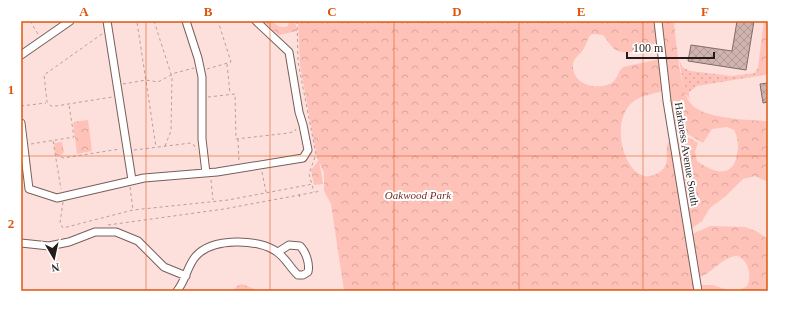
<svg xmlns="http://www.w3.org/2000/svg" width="789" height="312" viewBox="0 0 789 312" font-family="'Times New Roman',serif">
	<defs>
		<pattern id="grass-dots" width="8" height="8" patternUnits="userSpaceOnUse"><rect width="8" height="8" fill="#ffc2b9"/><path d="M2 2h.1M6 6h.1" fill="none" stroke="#daa69e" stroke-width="1.8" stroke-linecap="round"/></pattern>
		<pattern id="forest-crowns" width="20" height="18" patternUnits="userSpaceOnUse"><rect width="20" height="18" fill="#ffc2b9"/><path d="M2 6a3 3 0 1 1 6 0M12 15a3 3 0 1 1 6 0" fill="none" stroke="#daa69e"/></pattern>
		<pattern id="building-cross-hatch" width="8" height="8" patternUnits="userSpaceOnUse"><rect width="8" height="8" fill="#cfb3ae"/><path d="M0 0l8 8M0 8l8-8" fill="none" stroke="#b29995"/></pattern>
	</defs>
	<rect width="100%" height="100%" fill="#fde0db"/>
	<path fill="url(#grass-dots)" d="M679,58L682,67L690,71L732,76L755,73L758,67L759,71L764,75L697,86L689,92V98L693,106L684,90Z
		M242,284L259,291H233L237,286Z"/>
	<path fill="url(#forest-crowns)" d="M263,21H271C276,25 282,29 288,26L289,21H295L297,31L279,35Z
		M298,21H655L658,42C645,48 625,58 613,48C609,44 607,39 603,35L592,34C587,38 587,44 583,50C580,55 573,58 573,65C572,85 598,92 613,82C618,78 618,71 623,67L660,59L663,91C653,94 643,95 634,101C604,123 630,198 662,170C672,162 662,149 670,140L695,291H344L331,204L324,191V173L317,157L300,66Z
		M661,21H674C676,40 680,91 691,104C705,119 748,120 768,121V182L755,176L743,179L726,196L710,208L702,221L691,229L676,140L679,137L690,138L698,143L695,152L697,161C712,172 733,180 737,154C739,146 738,138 734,130L727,127L712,129L703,143L689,135L675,132Z
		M764,21H768V74L763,75L760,73L758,67Z
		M88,120L92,151L77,154L73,122Z
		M62,142L64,152L60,156L55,153L54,143Z
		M319,160L323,184L314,185L311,170Z
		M710,226L745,227L756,231L768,239V291H738L747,286C752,276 749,260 737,256C721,257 714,273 699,277L692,234Z
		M700,285H713L731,291H701Z"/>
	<path fill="url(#building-cross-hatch)" stroke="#836966" d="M737,21H754L746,70L688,61L691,45L732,51Z
		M768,83V102L763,103L760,84Z"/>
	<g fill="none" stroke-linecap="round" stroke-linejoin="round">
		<g stroke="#785f5b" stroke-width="9">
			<path id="minor" d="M107,21L132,180
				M186,21L198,58L202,77V139L206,173
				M658,21L667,101L698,291
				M21,55L70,21
				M21,123L29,189L57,198L144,178L217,172L303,158L308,150L303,125L299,112L289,52L256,21
				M21,243L49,246L69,242L95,232H116L138,241L164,267L186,276
				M177,291C186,280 187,266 196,256C212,238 258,238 277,252C286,258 290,268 298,275H303L308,272C310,264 306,252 300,246L289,245L278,252"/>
		</g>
		<path stroke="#b69f9b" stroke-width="1" stroke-dasharray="3 3" stroke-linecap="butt" d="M30,21L38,34
			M142,21L137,22L156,147
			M154,21L172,77L171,131L165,146
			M297,21L298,62L316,154L309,174L314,192
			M102,34L44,75L47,102L51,106H56L112,97
			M227,64L230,94
			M207,69L231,62L218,21
			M123,84L146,80L158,82L175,73L194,68
			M208,97L235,94L236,139L289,133L295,131L296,129
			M21,106L46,103
			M238,139L239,162
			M53,141L61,189
			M31,144L74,137L69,105
			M134,150L191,143L194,145L196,150
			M56,154L63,158L120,149
			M262,172L266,192
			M211,180L213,200
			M130,187L133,210
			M299,194L300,199
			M63,202L60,223L63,228L133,210L228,200L313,184
			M108,225L224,209L321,191"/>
		<use href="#minor" stroke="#fff" stroke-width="7"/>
	</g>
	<path fill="none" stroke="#de560d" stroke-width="1" stroke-opacity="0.55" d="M146,21V291M270,21V291M394,21V291M519,21V291M643,21V291M21,156H768"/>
	<g text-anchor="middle" stroke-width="4" stroke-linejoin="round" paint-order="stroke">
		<g font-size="11" fill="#251b1a" stroke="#fff">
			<text transform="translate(687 154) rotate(81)" y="4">Harkness Avenue South</text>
		</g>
		<g font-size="11" font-style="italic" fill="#762d27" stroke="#fff">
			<text x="418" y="199">Oakwood Park</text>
		</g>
	</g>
	<rect width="789" height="312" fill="none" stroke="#ffffff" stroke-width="44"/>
	<g transform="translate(54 258) rotate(171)" stroke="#ffffff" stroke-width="3" paint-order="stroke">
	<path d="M0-3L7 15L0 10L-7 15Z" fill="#251b1a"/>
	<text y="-6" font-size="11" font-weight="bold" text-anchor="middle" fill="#251b1a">N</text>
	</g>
	<path d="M627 52v6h87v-6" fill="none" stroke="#251b1a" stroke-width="2"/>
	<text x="633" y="52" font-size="12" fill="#251b1a" stroke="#ffffff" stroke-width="3" paint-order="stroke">100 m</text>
	<rect x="22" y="22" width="745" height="268" fill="none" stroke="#de560d" stroke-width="1.5"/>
	<g font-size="13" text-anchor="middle" font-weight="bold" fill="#de560d">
		<text x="84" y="16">A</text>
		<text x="208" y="16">B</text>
		<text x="332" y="16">C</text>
		<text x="457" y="16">D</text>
		<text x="581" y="16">E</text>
		<text x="705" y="16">F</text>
		<text x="11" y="94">1</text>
		<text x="11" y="228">2</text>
	</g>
</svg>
